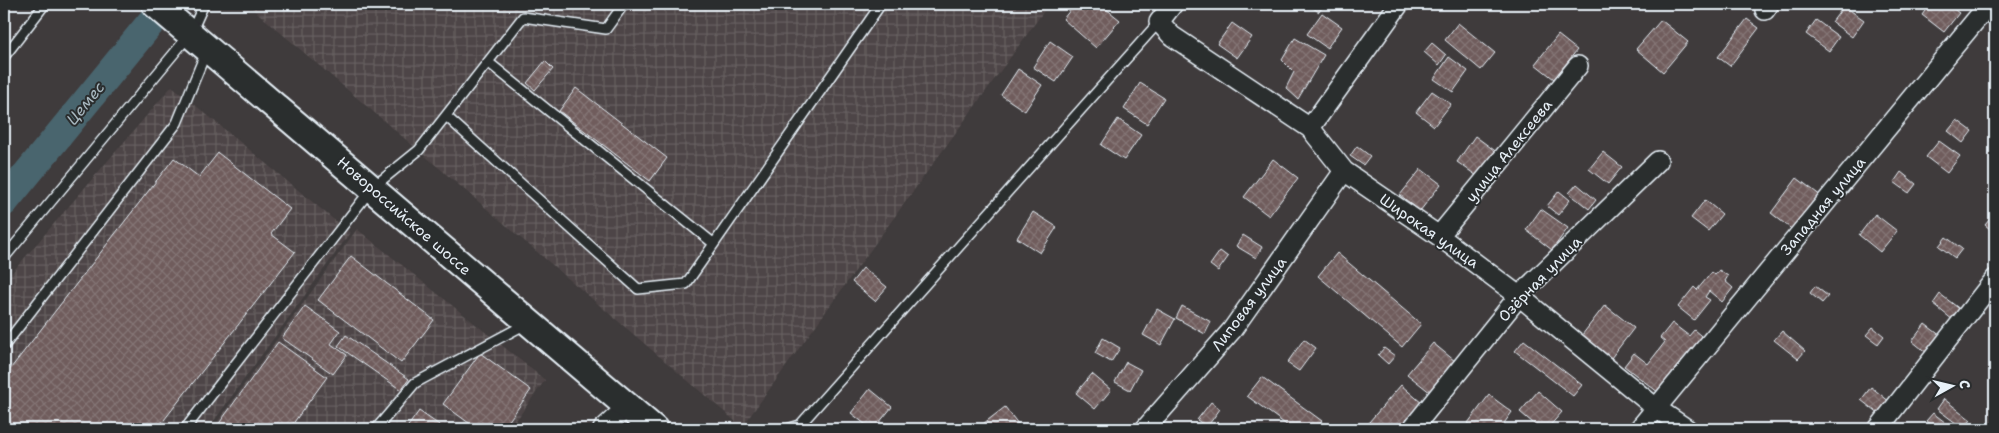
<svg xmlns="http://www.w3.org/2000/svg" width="1999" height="433" viewBox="0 0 1999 433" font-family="'Shantell Sans',sans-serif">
	<defs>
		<pattern id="industrial-grid" width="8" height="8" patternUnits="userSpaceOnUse" patternTransform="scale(1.25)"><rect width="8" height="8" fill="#4d4546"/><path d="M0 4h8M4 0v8" fill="none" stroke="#676061"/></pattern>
		<pattern id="building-cross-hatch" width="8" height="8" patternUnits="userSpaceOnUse" patternTransform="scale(1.25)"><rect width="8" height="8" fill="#6f5c5c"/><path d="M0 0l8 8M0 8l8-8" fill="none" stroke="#847474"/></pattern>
	</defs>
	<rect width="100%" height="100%" fill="#3f3b3c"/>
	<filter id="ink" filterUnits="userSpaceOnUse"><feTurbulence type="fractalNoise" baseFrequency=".02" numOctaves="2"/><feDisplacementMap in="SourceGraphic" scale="10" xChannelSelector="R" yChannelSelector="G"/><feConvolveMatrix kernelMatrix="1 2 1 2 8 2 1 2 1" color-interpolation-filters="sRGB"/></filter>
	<g filter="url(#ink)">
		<path fill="url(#industrial-grid)" d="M247,4H1049L742,427Z
			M172,86L350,233L208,429H4V282Z
			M357,229L545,380L510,429H212Z"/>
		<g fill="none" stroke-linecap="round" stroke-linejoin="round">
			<path stroke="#4a656e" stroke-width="29" d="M4,202L166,4"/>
		</g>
		<path fill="url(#building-cross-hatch)" stroke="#e8f1f8" d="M1075,4H1100L1120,20L1096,48L1063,19Z
			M1307,4H1325L1319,12Z
			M1930,4H1947L1959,13L1944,32L1922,15Z
			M1844,6L1864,20L1852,37L1832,22Z
			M1322,13L1342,27L1327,48L1307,34Z
			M1747,19L1759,28L1730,66L1718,57Z
			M1661,20L1688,42L1663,72L1636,49Z
			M1816,20L1839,37L1829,51L1806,34Z
			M1232,23L1252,37L1237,58L1217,44Z
			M1458,23L1495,53L1481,70L1445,40Z
			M1558,35L1577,50L1554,79L1535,64Z
			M1295,38L1324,55L1298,99L1286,88L1294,72L1282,60Z
			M1050,41L1073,57L1056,82L1033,67Z
			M1432,43L1446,55L1439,65L1424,52Z
			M1449,57L1468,71L1453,92L1434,79Z
			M545,61L553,69L535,90L527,83Z
			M1018,69L1042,85L1025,111L1001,95Z
			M1140,83L1164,98L1147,124L1124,109Z
			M576,88L667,158L650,181L559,111Z
			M1432,91L1451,104L1434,126L1416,112Z
			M1118,119L1141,135L1124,160L1101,145Z
			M1957,120L1972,131L1963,143L1948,131Z
			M1475,136L1498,153L1480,178L1457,162Z
			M1939,141L1960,156L1947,173L1926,157Z
			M1357,146L1370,156L1363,165L1350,156Z
			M1603,152L1622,167L1608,184L1589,169Z
			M218,153L290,209L271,234L295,252L157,429H4V377L174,158L199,177Z
			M1273,159L1298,178L1269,216L1244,197Z
			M1421,169L1441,184L1420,211L1400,195Z
			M1901,172L1916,184L1909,193L1894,182Z
			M1797,178L1821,196L1794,231L1771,213Z
			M1577,184L1596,200L1589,209L1569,193Z
			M1559,191L1570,200L1558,215L1547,206Z
			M1705,200L1722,214L1708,231L1691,218Z
			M1541,209L1568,228L1552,250L1526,230Z
			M1033,212L1057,227L1040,253L1017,238Z
			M1875,214L1897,231L1880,252L1859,235Z
			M1994,214L1995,215V233L1985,225Z
			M1243,235L1262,247L1256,258L1236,246Z
			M1946,237L1962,249L1955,258L1939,246Z
			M1220,251L1228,257L1218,271L1210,265Z
			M1337,253L1421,324L1402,347L1318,276Z
			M351,256L434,320L401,363L318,300Z
			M863,268L887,287L875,301L852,282Z
			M1719,270L1728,276L1725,281L1733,288L1722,302L1709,291L1705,297L1710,300L1694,320L1678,307L1694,287L1697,290L1712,272L1715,275Z
			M1815,286L1828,296L1822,303L1810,293Z
			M1940,294L1961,310L1953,320L1933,304Z
			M1605,305L1634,328L1611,358L1582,335Z
			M305,306L340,331L331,344L347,355L333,374L282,338Z
			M1182,306L1211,322L1205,334L1176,318Z
			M1157,309L1175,319L1161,345L1143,335Z
			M1672,323L1689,336L1694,330L1706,340L1663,396L1624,366L1634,353L1648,364L1665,342L1660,338Z
			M1925,324L1945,339L1932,357L1912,341Z
			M1873,327L1884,336L1878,344L1866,335Z
			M1782,331L1805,351L1798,359L1774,340Z
			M346,335L409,379L401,390L338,346Z
			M1103,338L1120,348L1111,362L1095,353Z
			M1304,339L1316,348L1299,371L1287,363Z
			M1524,340L1582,385L1573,396L1515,351Z
			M278,342L327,377L289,429H215Z
			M1433,343L1461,366L1436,397L1407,374Z
			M1384,348L1395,356L1388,364L1378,355Z
			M480,353L531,390L503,429H477L443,404Z
			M1126,362L1141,370L1130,390L1115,382Z
			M1092,374L1111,390L1095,409L1076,393Z
			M1262,377L1322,421L1316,429H1292L1247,396Z
			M1401,385L1423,404L1401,429H1377L1369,422Z
			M1871,387L1890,402L1880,415L1861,400Z
			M870,389L892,407L874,429H871L851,413Z
			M1538,391L1562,412L1547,429H1540L1520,412Z
			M1489,395L1512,412L1500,429H1477L1468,423Z
			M1944,399L1971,420L1964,429L1937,409Z
			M1211,402L1220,409L1207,427L1197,420Z
			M1005,407L1022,429H981L979,427Z
			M419,411L445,429H406Z
			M1933,413L1954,429H1936L1926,421Z"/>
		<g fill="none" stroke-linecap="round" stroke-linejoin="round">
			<g stroke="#e8f1f8" stroke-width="12">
				<path id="service" d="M4,57L45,4
					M488,62L713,243
					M446,116L638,289L686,284L881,4
					M4,258L191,33L204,4
					M4,346L177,123L206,52
					M185,429L372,188L419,150L523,17L606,29L624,4
					M376,429L415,383L526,324
					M787,429L800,425L1159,22"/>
			</g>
			<g stroke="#e8f1f8" stroke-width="22">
				<path id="minor" d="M1173,4L1159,22L1172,36L1310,128L1344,171L1439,236L1519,296L1656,408L1687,429
					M1765,10L1769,4
					M1310,128L1399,4
					M1439,236L1578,66
					M603,429L627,407
					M1145,429L1232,330L1344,171
					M1412,429L1519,296L1658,161
					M1639,429L1989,4
					M1878,429L1995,279"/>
			</g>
			<g stroke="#e8f1f8" stroke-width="30">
				<path id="secondary" d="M155,4L654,429"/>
			</g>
			<use href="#service" stroke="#2a2d2e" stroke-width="9"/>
			<use href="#minor" stroke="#2a2d2e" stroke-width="19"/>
			<use href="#secondary" stroke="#2a2d2e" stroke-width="26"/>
		</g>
	</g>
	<g text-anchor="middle" stroke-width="4" stroke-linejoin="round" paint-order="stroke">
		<g font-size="15" fill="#e8f1f8" stroke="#2a2d2e">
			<text transform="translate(1509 151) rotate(-51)" y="5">улица Алексеева</text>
			<text transform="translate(1823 206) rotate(-50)" y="5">Западная улица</text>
			<text transform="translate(404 216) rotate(41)" y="5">Новороссийское шоссе</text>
			<text transform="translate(1429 231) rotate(35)" y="5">Широкая улица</text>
			<text transform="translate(1540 279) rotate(-46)" y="5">Озёрная улица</text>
			<text transform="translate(1249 304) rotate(-53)" y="5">Липовая улица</text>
		</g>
		<g font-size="16" font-style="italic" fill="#a9b9c1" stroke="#2a2d2e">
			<text transform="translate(85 103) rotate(-51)" y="6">Цемес</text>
		</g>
	</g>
	<rect width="1999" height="433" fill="none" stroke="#2a2d2e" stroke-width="20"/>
	<rect x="10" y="10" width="1979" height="413" fill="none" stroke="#e8f1f8" stroke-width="2" filter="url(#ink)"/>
	<g transform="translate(1952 386) rotate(82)" stroke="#2a2d2e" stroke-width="4" paint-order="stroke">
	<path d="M0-4L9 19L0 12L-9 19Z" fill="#e8f1f8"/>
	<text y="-8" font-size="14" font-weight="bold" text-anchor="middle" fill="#e8f1f8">С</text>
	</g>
</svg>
